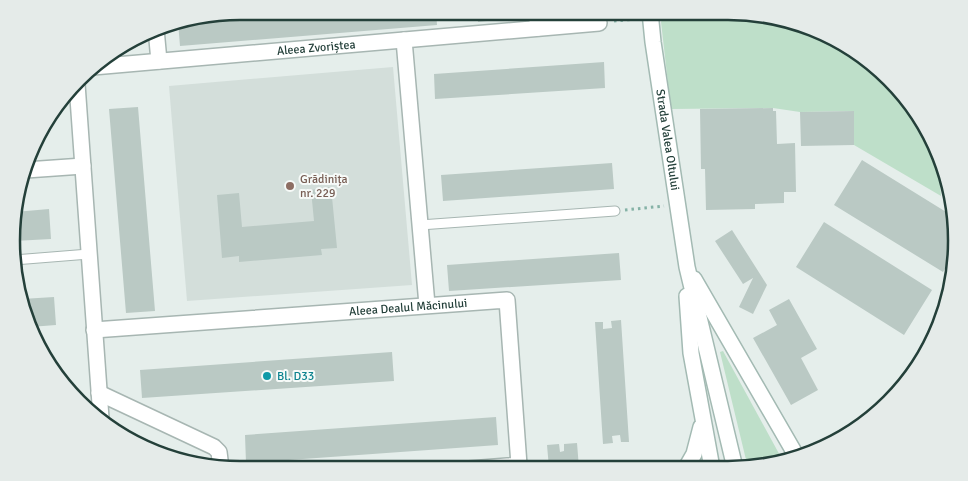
<svg xmlns="http://www.w3.org/2000/svg" width="968" height="481" viewBox="0 0 968 481" font-family="Signika,sans-serif">
	<rect width="100%" height="100%" fill="#e5eeeb"/>
	<path fill="#d3deda" d="M393,67L412,285L187,301L169,86Z"/>
	<path fill="#bedfc9" d="M666,12H742L829,35L900,89L938,156L941,196L854,145L853,111L800,112L773,108L671,109L661,22Z
		M723,351L783,461L758,468H748L720,352Z"/>
	<path fill="#bac9c4" d="M287,11H436L437,25L180,46L178,22Z
		M477,11L505,12L506,19L478,22Z
		M563,12H591V15L564,17Z
		M604,62L605,88L435,99L434,74Z
		M138,107L155,311L126,313L109,109Z
		M773,108V111H776L777,144L795,143L796,192H784V203L755,204V209L706,210L705,169H701L700,109Z
		M854,111V145L801,146L800,112Z
		M862,160L951,215L956,251L943,272L834,205Z
		M612,163L614,189L443,201L441,175Z
		M331,187L337,248L321,249L322,255L239,262V256L222,258L217,195L239,193L242,227L314,221L311,190Z
		M49,209L51,239L14,241L15,212Z
		M824,222L932,290L904,335L796,267Z
		M732,230L767,285L753,314L739,307L753,278L743,284L715,241Z
		M619,253L621,280L449,291L447,265Z
		M54,297L56,325L30,327L22,299Z
		M789,299L817,349L801,358L818,390L791,405L753,338L777,325L769,310Z
		M940,316L933,342L926,350L920,346Z
		M621,320L629,442H621L620,435L612,436L613,443L603,444L595,322H603V329L612,328L611,321Z
		M392,352L394,381L142,398L140,370Z
		M496,417L498,445L246,463L245,435Z
		M577,443L579,468H549L547,445L559,444L560,452L564,451V444Z"/>
	<g fill="none" stroke-linecap="round" stroke-linejoin="round">
		<g stroke="#a7b6b2" stroke-width="11">
			<path id="service" d="M420,225L615,211
				M14,260L89,254"/>
		</g>
		<g stroke="#a7b6b2" stroke-width="18">
			<g id="minor">
				<path d="M536,12L538,28"/>
				<path d="M156,29L159,61"/>
				<path d="M404,40L427,305"/>
				<path id="s1" d="M93,67L599,23"/>
				<path d="M77,84L101,418"/>
				<path d="M26,170L83,166"/>
				<path id="s2" d="M94,330L507,300L519,465L469,469"/>
				<path d="M99,393L214,447L219,452L221,468"/>
			</g>
		</g>
		<g stroke="#a3bab3" stroke-width="18">
			<g id="secondary">
				<path id="s3" d="M650,12L653,42L687,267L735,468"/>
				<path d="M694,279L797,457"/>
				<path d="M687,296L691,353L712,468"/>
				<path d="M686,468L694,454L701,427"/>
			</g>
		</g>
		<path stroke="#85b2a6" stroke-width="3" stroke-dasharray="2.5 4" stroke-linecap="butt" d="M454,11L455,22
			M614,21L637,19
			M625,210L664,206"/>
		<use href="#service" stroke="#fff" stroke-width="9"/>
		<use href="#minor" stroke="#fff" stroke-width="15"/>
		<use href="#secondary" stroke="#fff" stroke-width="15"/>
	</g>
	<circle fill="#8d6e63" stroke="#f6faf8" stroke-width="2" cx="290" cy="186" r="5"/>
	<circle fill="#0f9aa8" stroke="#f6faf8" stroke-width="2" cx="267" cy="376" r="5"/>
	<g text-anchor="middle" stroke-width="4" stroke-linejoin="round" paint-order="stroke">
		<g font-size="12" fill="#24403a" stroke="#f6faf8">
			<text dy="4" stroke="none"><textPath href="#s1" startOffset="224">Aleea Zvoriștea</textPath></text>
			<text dy="4" stroke="none"><textPath href="#s3" startOffset="129">Strada Valea Oltului</textPath></text>
			<text dy="4" stroke="none"><textPath href="#s2" startOffset="315">Aleea Dealul Măcinului</textPath></text>
		</g>
		<g font-size="12" fill="#785e54" stroke="#f6faf8" text-anchor="start">
			<text x="300" y="183">Grădinița<tspan x="300" dy="14">nr. 229</tspan></text>
		</g>
		<g font-size="12" fill="#0d838f" stroke="#f6faf8" text-anchor="start">
			<text x="277" y="380">Bl. D33</text>
		</g>
	</g>
	<path d="M0 0H968V481H0ZM240 20H728A220 220 0 0 1 948 240V241A220 220 0 0 1 728 461H240A220 220 0 0 1 20 241V240A220 220 0 0 1 240 20Z" fill="#e5ebe9" fill-rule="evenodd"/>
	<path fill="none" stroke="#24403a" stroke-width="2.5" d="M240 20H728A220 220 0 0 1 948 240V241A220 220 0 0 1 728 461H240A220 220 0 0 1 20 241V240A220 220 0 0 1 240 20Z"/>
</svg>
